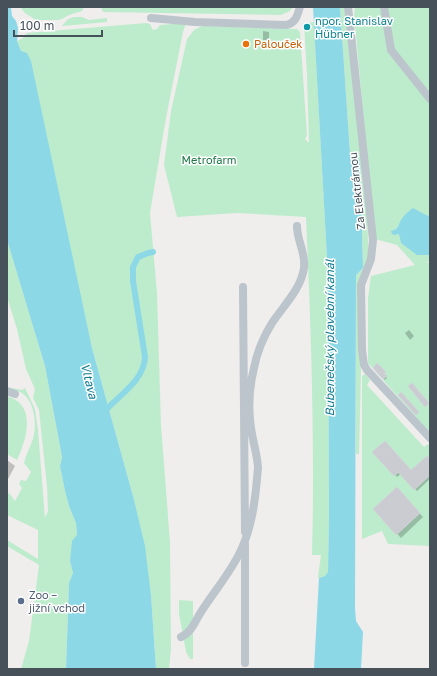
<svg xmlns="http://www.w3.org/2000/svg" width="437" height="676" viewBox="0 0 437 676" font-family="'Golos Text',sans-serif">
	<rect width="100%" height="100%" fill="#f0eded"/>
	<path fill="#bdeccd" d="M20,7H84L82,11L69,15L62,19L58,20H36L25,13Z
		M101,7H293L290,11L281,15L103,12Z
		M340,7H344L366,194L368,239V260L359,294L360,363L361,370L359,454H356V275L363,268L360,161L350,153Z
		M355,7H430V216L426,215L400,224L394,231L399,234L417,254L430,255V261L424,263L430,262V433L368,363V298L371,276L415,265L397,245L375,239L354,15Z
		M74,17H82L89,20L107,18V22L62,26L68,19Z
		M314,22L328,276L329,515L328,572L325,576L319,578L318,577L321,555H312C315,442 311,329 306,217L237,213L177,217L164,165L171,111L187,39L194,30L202,26L297,29L300,32L307,135L305,139L309,143L307,75L304,23Z
		M146,23L150,24L153,30L157,29L160,25L186,23L183,32L166,118L150,213L157,293L161,425L170,542L171,649L169,669H156L151,595L133,496L92,348L21,51L17,41L23,38L27,33Z
		M7,240L45,366L62,457L60,466L65,491L69,506L76,523L77,535L70,561L73,573L69,583L66,669H21L29,641L39,565L7,546V540L38,559V530L7,515V494L9,493L15,501L22,488L19,484L21,480L26,481L31,472L24,463C26,455 30,447 33,439C37,425 35,402 22,393C17,390 12,389 7,387L22,390L25,388L35,409L38,430L45,518L48,511L47,486L39,410L33,398L35,389L26,369L17,329L7,297Z
		M365,374L370,380L367,385L424,447L428,444L430,446V546L388,544L382,531L362,539V376Z
		M7,396C37,405 27,438 17,460L7,454Z
		M179,600L193,601V659H190L186,652L179,614Z"/>
	<path fill="#8cd8e6" d="M7,7L11,8L12,16L16,21L18,28L17,41L21,51L27,53L31,61L92,348L133,496L145,546L151,595L156,669H66L69,583L73,573L70,561L72,541L77,535L76,523L69,506L65,491L60,466L62,457L45,366L7,240Z
		M313,7H340L350,153L360,160L363,268L356,275L355,608L356,621L363,632L361,669H314L319,578L325,576L328,572L329,515L328,276Z
		M413,208L426,215L430,216V255H417L401,243L399,234L394,235L392,234L391,231C399,229 398,225 401,220C404,215 409,211 413,208Z"/>
	<path fill="#0003" d="M263,31L269,32V40H263Z
		M409,330L414,336L410,340L405,333Z
		M377,365L386,375L385,376L387,378L385,380L374,368Z
		M374,452L412,471L430,461V479L417,491L401,474L397,477Z
		M7,460L15,466L7,481Z
		M397,488L423,517L401,538L374,509Z"/>
	<g fill="none" stroke-linecap="round" stroke-linejoin="round">
		<path stroke="#8cd8e6" stroke-width="6" d="M104,412C119,395 144,381 145,357L133,281V267L138,257L148,253L153,252"/>
	</g>
	<path fill="#caccd2" stroke="#d1d4d8" d="M377,363L386,372L384,374L387,376L383,379L373,368Z
		M412,383L429,403L425,407L408,386Z
		M401,392L419,412L416,415L398,395Z
		M385,441L411,470L427,456L430,459V475L414,490L398,472L394,476L372,452Z
		M397,487L420,513L396,535L373,509Z"/>
	<g fill="none" stroke-linecap="round" stroke-linejoin="round">
		<path stroke="#bcc5cc" stroke-width="8" d="M348,7L373,240L371,259L361,285L362,350L364,365L367,370L430,438
			M384,7L391,50L430,99
			M151,18L195,22L286,25C296,23 297,16 300,7
			M243,287L245,532
			M7,391L15,394
			M181,637C192,632 195,621 201,612C215,590 232,571 242,548C253,523 256,494 258,467C257,454 253,442 251,428C248,408 249,388 254,368C257,352 264,336 272,323C284,305 301,289 304,268C306,253 297,241 297,226
			M245,663V544"/>
	</g>
	<circle fill="#0f9aa8" stroke="#fff" stroke-width="1.5" cx="307" cy="27" r="4"/>
	<circle fill="#e8710a" stroke="#fff" stroke-width="1.5" cx="246" cy="44" r="4"/>
	<circle fill="#5c6f8a" stroke="#fff" stroke-width="1.5" cx="21" cy="601" r="4"/>
	<g text-anchor="middle" stroke-width="3" stroke-linejoin="round" paint-order="stroke">
		<g font-size="11" fill="#0d838f" stroke="#fff" text-anchor="start">
			<text x="315" y="25">npor. Stanislav<tspan x="315" dy="13">Hübner</tspan></text>
		</g>
		<g font-size="11" fill="#c56008" stroke="#fff" text-anchor="start">
			<text x="254" y="48">Palouček</text>
		</g>
		<g font-size="11" fill="#1b7644" stroke="#fff">
			<text x="209" y="164">Metrofarm</text>
		</g>
		<g font-size="11" fill="#465159" stroke="#fff">
			<text transform="translate(357 191) rotate(-96)" y="4">Za Elektrárnou</text>
		</g>
		<g font-size="11" fill="#4e5e75" stroke="#fff" text-anchor="start">
			<text x="29" y="599">Zoo –<tspan x="29" dy="13">jižní vchod</tspan></text>
		</g>
		<g font-size="12" font-style="italic" fill="#147c91" stroke="#fff">
			<text transform="translate(330 338) rotate(-90)" y="4">Bubenečský plavební kanál</text>
			<text transform="translate(89 381) rotate(76)" y="4">Vltava</text>
		</g>
	</g>
	<rect width="437" height="676" fill="none" stroke="#465159" stroke-width="16"/>
	<path d="M14 30v6h88v-6" fill="none" stroke="#465159" stroke-width="2"/>
	<text x="20" y="30" font-size="12" fill="#465159" stroke="#ffffff" stroke-width="3" paint-order="stroke">100 m</text>
</svg>
